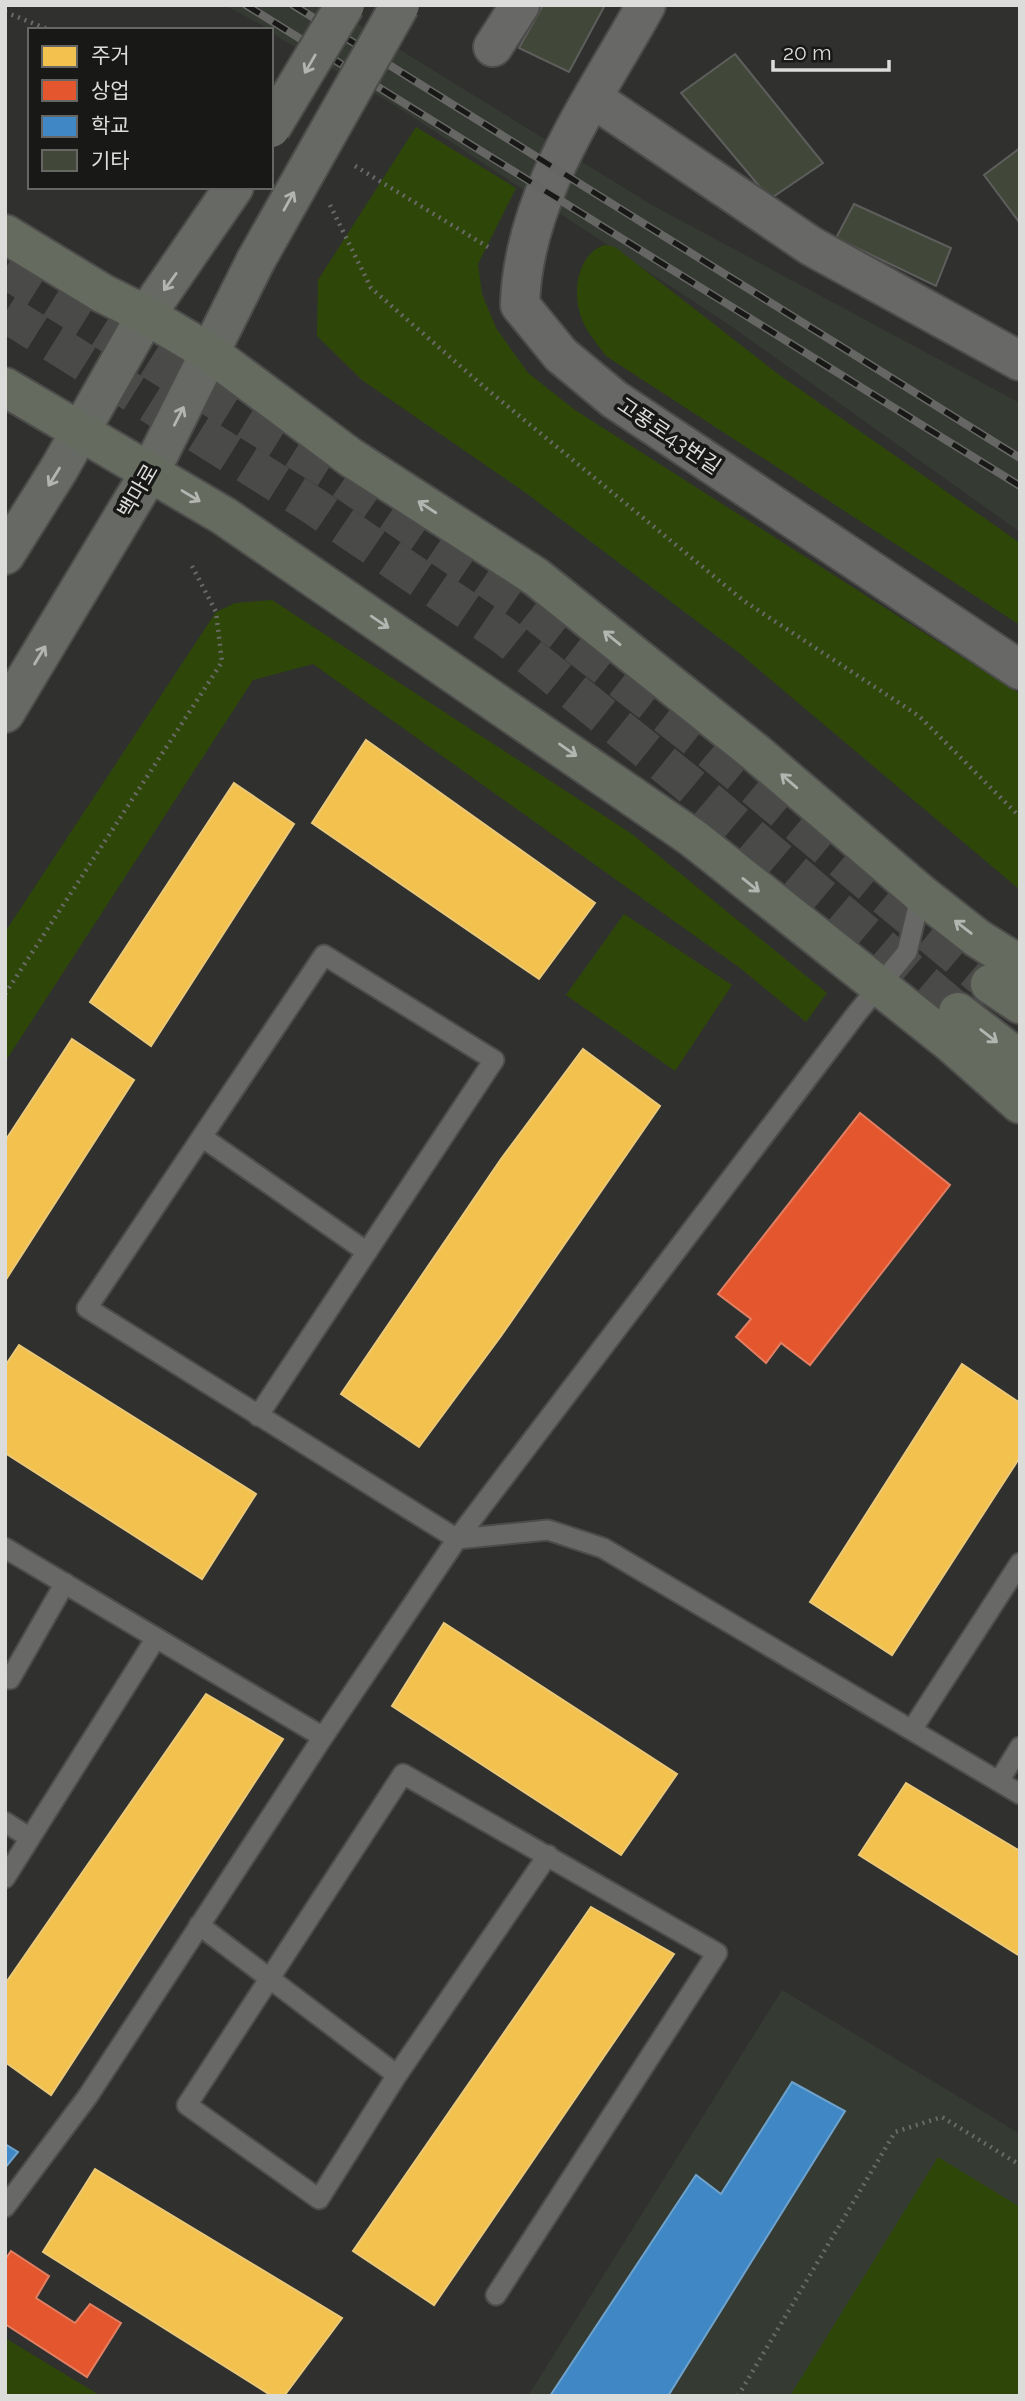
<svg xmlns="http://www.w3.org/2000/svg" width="1025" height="2401" viewBox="0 0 1025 2401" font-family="Raleway,'Noto Sans KR',sans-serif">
	<rect width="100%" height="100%" fill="#30312f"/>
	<path fill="#353a32" d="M224,5H327L652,205L1020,403V532L728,324L393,104L271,33V30Z
		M782,1990L1020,2134V2396H528Z"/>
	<path fill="#2e4708" d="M416,127L516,188L478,264L482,294L496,328L528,373L575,410L1020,694V890L738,652L526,493L362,380L317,336L318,280Z
		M605,245L615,247L778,374L1020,543V625L606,356C599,346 590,336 584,324C571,299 575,254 605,245Z
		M272,600L632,834L827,993L806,1022L740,968L313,664L253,680L5,1062V932L216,612L235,603Z
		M624,914L732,985L675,1071L566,995Z
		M938,2157L1020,2207V2396H790Z
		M5,2338L101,2396H5Z"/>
	<path fill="#f2c14e" stroke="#ebc978" stroke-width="2" d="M366,740L595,903L539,979L312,823Z
		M234,783L294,824L151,1046L90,1002Z
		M72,1039L134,1080L5,1281V1141Z
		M583,1049L660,1106L501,1336L419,1447L341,1394L501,1159Z
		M19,1345L256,1494L202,1579L5,1453V1366Z
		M962,1364L1020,1403V1457L892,1655L810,1602Z
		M444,1623L677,1774L621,1855L392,1706Z
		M206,1694L283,1739L51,2095L5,2062V1984Z
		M906,1783L1020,1851V1956L859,1855Z
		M591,1907L674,1954L434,2305L353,2251Z
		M95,2169L342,2318L284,2396H272L43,2252Z"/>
	<path fill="#e4572e" stroke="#e27f62" stroke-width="2" d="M860,1113L950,1185L810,1365L781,1343L766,1363L736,1337L751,1319L718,1294Z
		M11,2251L49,2276L36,2298L75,2323L90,2304L121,2323L87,2377L5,2324V2260Z"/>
	<path fill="#3f88c5" stroke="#6ea2cc" stroke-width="2" d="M792,2082L845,2111L668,2396H550L696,2175L721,2194Z
		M5,2144L18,2152L5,2168Z"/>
	<path fill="#414839" stroke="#5e5f5d" stroke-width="2" d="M543,5H605L569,72L519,48Z
		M735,54L823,163L770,199L681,93Z
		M1020,148V222H1019L984,175Z
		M854,204L951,248L936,286L836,238Z"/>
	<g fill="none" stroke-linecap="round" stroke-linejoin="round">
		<path stroke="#4a4b49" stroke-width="38" stroke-dasharray="38 19" stroke-linecap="butt" d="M5,269L333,473L526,605L709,749L990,984
			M5,313L312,505L503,635L686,782L958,1012"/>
		<g stroke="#4c4c4b" stroke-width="23">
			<path id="service" d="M202,1137L367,1252
				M258,1416L494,1060L324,955L87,1308L457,1539L548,1530L603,1548L1020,1794
				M5,1548L323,1737
				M10,1679L65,1583
				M913,1728L1020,1563
				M999,1781L1020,1747
				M5,1822L30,1838
				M5,1878L156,1638
				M199,1925L397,2075
				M5,2207L88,2096L323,1737L457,1539L857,1013L907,952L921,894
				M496,2295L717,1953L403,1774L187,2105L319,2199L397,2075L548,1855"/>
		</g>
		<g stroke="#4c4c4b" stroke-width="42">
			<path id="minor" d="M493,47L520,5
				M594,99L811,246L1020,361"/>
		</g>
		<g stroke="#4c4c4b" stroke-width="42">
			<path id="tertiary" d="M646,5C594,99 523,194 520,305L561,355L614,399L1020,670"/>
		</g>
		<g stroke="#4c4c4b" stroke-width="42">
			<path id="secondary" d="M5,555L59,469L146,315L234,187
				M5,713L150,472L256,260"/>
		</g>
		<g stroke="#4c4c4b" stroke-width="42">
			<path id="primary" d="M5,234L102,293L146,315L210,353L350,457L536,577L756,753L921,894L977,938L1020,965
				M5,387L224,516L693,838L951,1043L1020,1104
				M990,984L1020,1004
				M958,1012L1020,1060"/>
		</g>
		<path stroke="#696a68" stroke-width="4.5" stroke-dasharray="2 5" stroke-linecap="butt" d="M5,12L50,30
			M355,166L488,247
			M330,205L371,288L483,386L744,601L919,716L1020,817
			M5,994L222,662L216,612L192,566
			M738,2396L895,2132L942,2117L1020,2165"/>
		<use href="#service" stroke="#686967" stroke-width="19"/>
		<use href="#minor" stroke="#686967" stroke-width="38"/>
		<use href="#tertiary" stroke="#686967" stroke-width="38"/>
		<use href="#secondary" stroke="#676a64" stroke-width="38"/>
		<use href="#primary" stroke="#666b60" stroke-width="38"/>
		<g stroke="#666765" stroke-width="8">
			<path id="rail" d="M246,5L1020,486
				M293,5L1020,458"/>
		</g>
		<use href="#rail" stroke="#181917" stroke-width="5" stroke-dasharray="16" stroke-linecap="butt"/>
		<g stroke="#4c4c4b" stroke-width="42" stroke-linecap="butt">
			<path id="secondary-bridge" d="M271,128L345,5
				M256,260L400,5"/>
		</g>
		<use href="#secondary-bridge" stroke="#676a64" stroke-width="38"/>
	</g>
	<defs><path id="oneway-shaft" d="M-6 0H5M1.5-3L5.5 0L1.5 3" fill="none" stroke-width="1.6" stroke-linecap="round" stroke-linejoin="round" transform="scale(1.75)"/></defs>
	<g stroke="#b3b5b1">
		<use href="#oneway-shaft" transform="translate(310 64) rotate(120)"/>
		<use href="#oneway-shaft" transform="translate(289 201) rotate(-61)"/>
		<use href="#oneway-shaft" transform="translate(170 282) rotate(126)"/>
		<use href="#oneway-shaft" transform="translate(179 416) rotate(-63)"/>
		<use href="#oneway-shaft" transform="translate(54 477) rotate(122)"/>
		<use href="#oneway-shaft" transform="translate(40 655) rotate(-59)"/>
	</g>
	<g stroke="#b3b5b0">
		<use href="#oneway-shaft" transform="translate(191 496) rotate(31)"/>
		<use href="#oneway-shaft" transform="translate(427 507) rotate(-147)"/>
		<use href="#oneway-shaft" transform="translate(380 622) rotate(34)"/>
		<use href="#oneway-shaft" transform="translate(612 638) rotate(-141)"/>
		<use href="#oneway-shaft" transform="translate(568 750) rotate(35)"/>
		<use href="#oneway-shaft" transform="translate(789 781) rotate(-139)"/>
		<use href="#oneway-shaft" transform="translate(751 885) rotate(39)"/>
		<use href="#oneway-shaft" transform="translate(963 927) rotate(-142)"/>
		<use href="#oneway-shaft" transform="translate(989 1036) rotate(38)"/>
	</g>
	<g text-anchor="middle" stroke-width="7" stroke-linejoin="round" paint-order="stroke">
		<g font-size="21" fill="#dcdddb" stroke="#181917">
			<text transform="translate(669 436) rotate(34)" y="7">고풍로43번길</text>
			<text transform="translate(138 491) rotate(-60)" y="7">백마로</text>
		</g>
	</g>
	<rect width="1025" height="2401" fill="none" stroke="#dcdddb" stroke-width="14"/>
	<rect x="28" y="28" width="245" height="161" fill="#181917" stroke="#666765" stroke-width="2"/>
	<rect x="42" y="46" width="35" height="21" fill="#f2c14e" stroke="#666765" stroke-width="2"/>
	<text x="91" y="63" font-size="21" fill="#dcdddb">주거</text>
	<rect x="42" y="80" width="35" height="21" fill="#e4572e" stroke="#666765" stroke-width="2"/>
	<text x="91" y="98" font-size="21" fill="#dcdddb">상업</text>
	<rect x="42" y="116" width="35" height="21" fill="#3f88c5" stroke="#666765" stroke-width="2"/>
	<text x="91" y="133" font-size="21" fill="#dcdddb">학교</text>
	<rect x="42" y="150" width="35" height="21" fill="#414839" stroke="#666765" stroke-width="2"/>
	<text x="91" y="168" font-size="21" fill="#dcdddb">기타</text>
	<path d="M773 60v10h116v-10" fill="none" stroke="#dcdddb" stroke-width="3.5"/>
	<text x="783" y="60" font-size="21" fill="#dcdddb" stroke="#181917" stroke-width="5" paint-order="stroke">20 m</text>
</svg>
